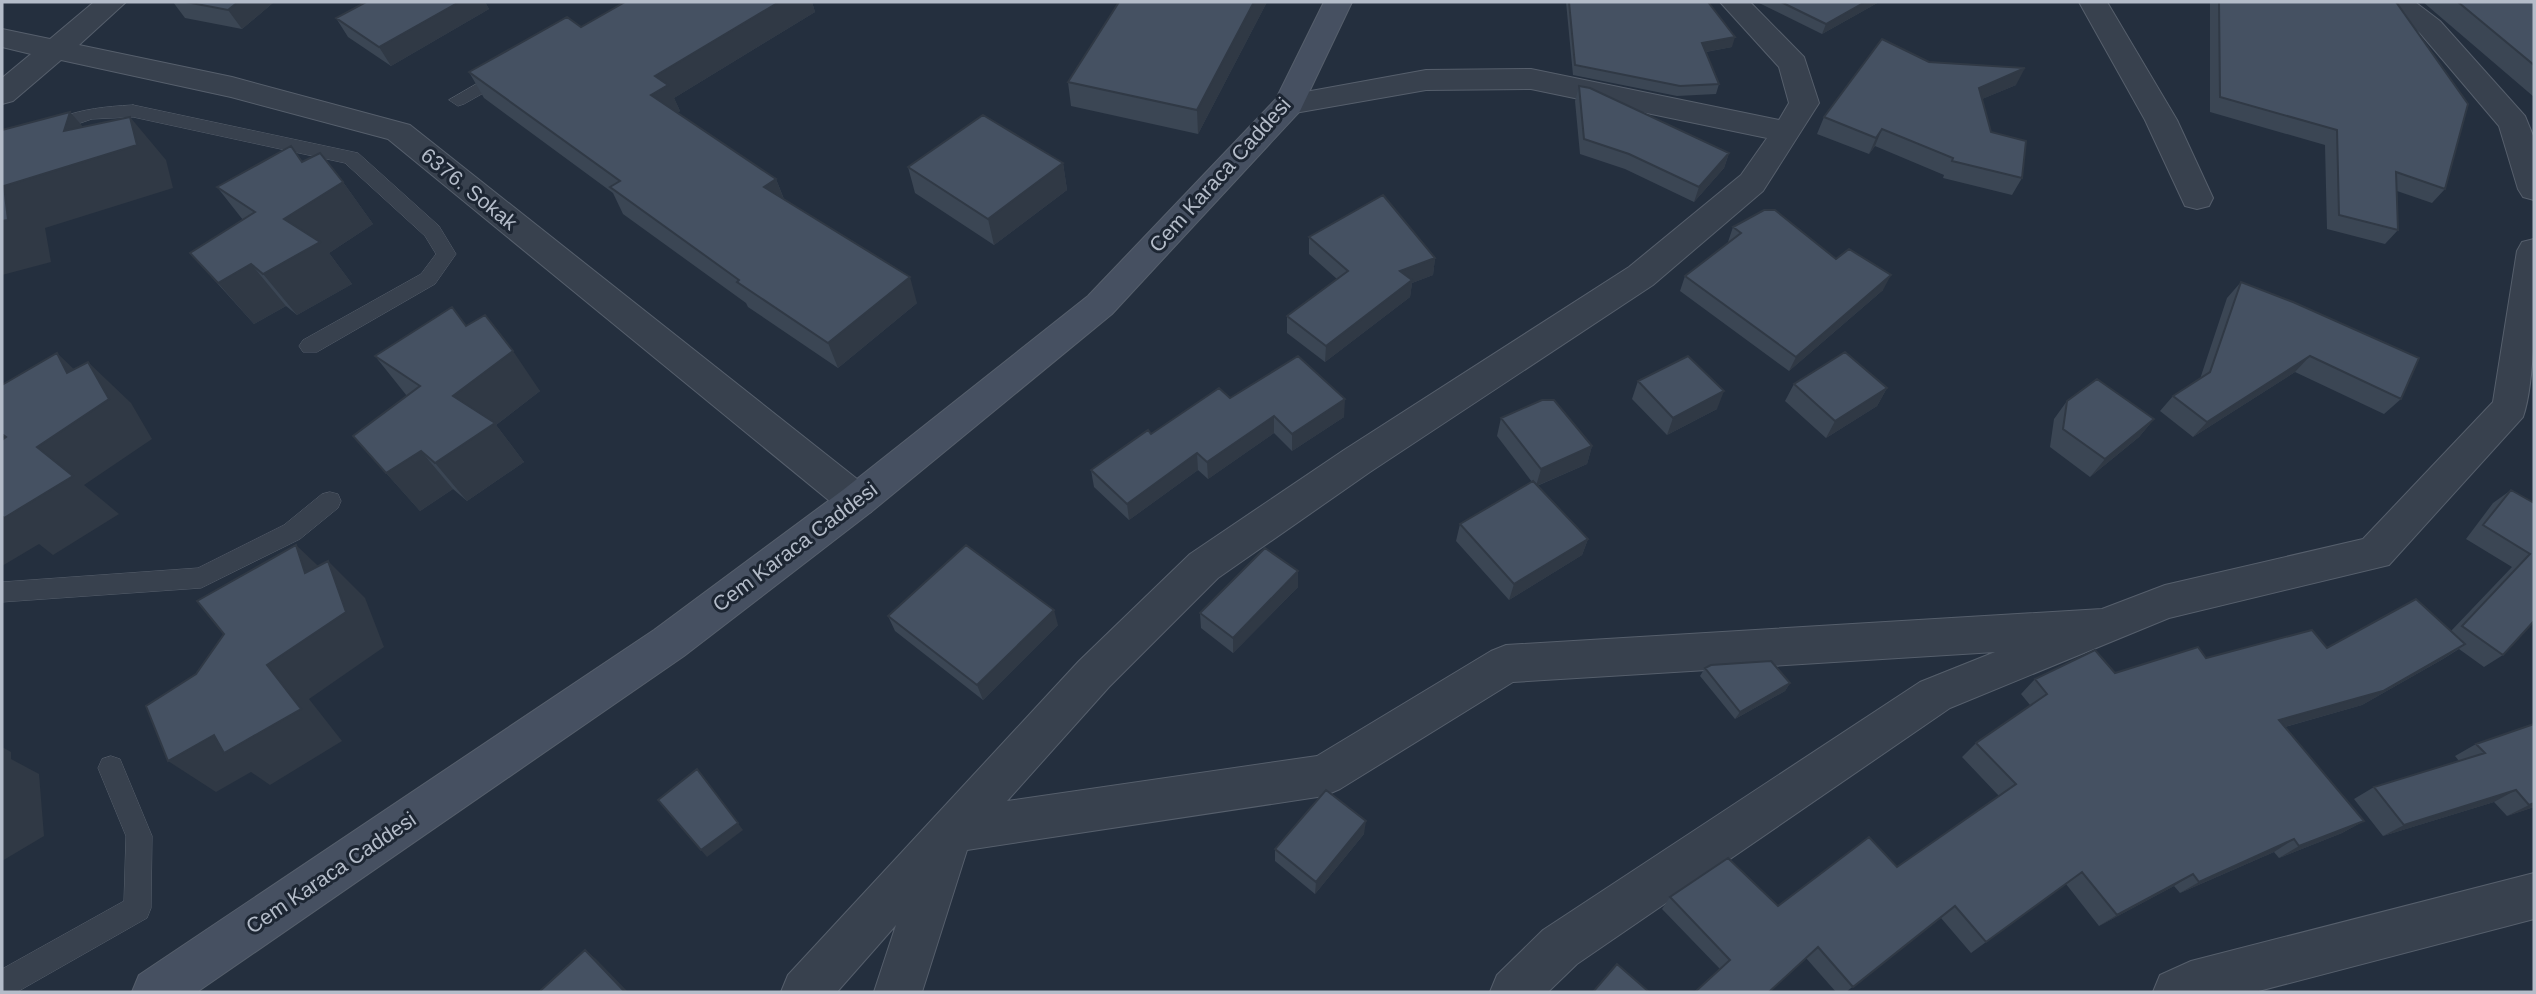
<svg xmlns="http://www.w3.org/2000/svg" width="2536" height="994" viewBox="0 0 2536 994" font-family="Helvetica,sans-serif">
	<rect width="100%" height="100%" fill="#242f3e"/>
	<g fill="none" stroke-linecap="round" stroke-linejoin="round">
		<g stroke="#565f6c" stroke-width="1">
			<path id="lane" d="M504,68L510,70L513,74L510,78L464,104L458,106L449,100Z
				M133,105L358,153L439,226L456,254L435,284L317,352H303L299,346L303,340L421,274L436,254L425,236L345,163L133,117L92,119L54,132L2,166V151C50,117 74,108 133,105Z
				M330,492L338,494L341,501L338,508L300,539L201,588L2,602V582L198,568L284,525L322,494Z
				M111,756L120,759L152,836L151,908L147,918L17,992H2V969L124,901L126,836L98,768L102,759Z"/>
		</g>
		<g stroke="#565f6c" stroke-width="2">
			<path id="street" d="M94,2H126L79,45L232,77L410,125L871,490L876,501L871,512L857,517L843,512L388,139L231,97L61,60L13,101L2,104V78L31,54L2,47V29L50,39Z
				M1720,2H1750L1804,57L1819,103L1763,191L1653,285L1370,472L1218,578L1109,687L1007,801L1317,756L1491,651L1506,645L2102,609L2165,585L2363,539L2493,402L2517,251L2522,242L2534,239C2536,281 2536,381 2523,417L2389,565L2169,618L1950,708L1577,964L1548,992H1490L1497,975L1543,930L1920,682L1995,652L1513,682L1340,789L1324,796L967,850L922,992H874L896,925L837,992H781L788,975L1079,661L1190,554L1344,450L1629,267L1741,175L1767,138L1531,89L1426,90L1289,114L1278,111L1274,104L1278,97L1426,70L1531,69L1779,120L1789,103L1779,67Z
				M2079,2H2107L2177,120L2213,198L2209,206L2197,209L2185,206L2145,120Z
				M2382,2H2415L2440,21L2525,116L2534,138V200L2523,197L2518,189L2499,126L2420,33Z
				M2534,873V919L2255,992H2153L2160,975L2191,961Z"/>
		</g>
		<g stroke="#565f6c" stroke-width="2">
			<path id="secondary" d="M1324,2H1352L1300,111L1112,314L871,512L684,656L197,992H132L139,975L654,630L843,490L1088,296L1276,99Z"/>
		</g>
		<use href="#lane" fill="#38414e" fill-rule="evenodd"/>
		<use href="#street" fill="#38414e" fill-rule="evenodd"/>
		<use href="#secondary" fill="#465061" fill-rule="evenodd"/>
	</g>
	<path fill="#3b4654" d="M173,2H274L242,29L185,18Z
		M366,2H485L489,9L391,66L348,37L336,18Z
		M625,2H812L815,12L674,98L680,111L677,113L776,179L784,199L917,303L838,368L748,307L746,303L623,214L613,193L484,98L469,72L581,27Z
		M1119,2H1267L1198,134L1071,106L1068,82Z
		M1566,2H1708L1732,47L1706,52L1719,84L1716,94L1677,96L1573,75Z
		M1757,2H1879L1822,34Z
		M2210,2H2396L2445,189L2432,203L2397,191L2398,230L2385,244L2327,229L2325,145L2210,112Z
		M2423,2H2534V97Z
		M1929,62L2016,85L1982,99L1991,132L2022,178L2012,195L1943,178L1944,175L1875,146L1869,154L1817,134L1824,117Z
		M1579,86L1729,153L1724,168L1694,202L1625,169L1580,154L1575,101Z
		M302,161L343,182L373,224L329,253L352,284L297,315L286,306L254,324L190,253L243,220L217,187Z
		M1063,163L1067,190L994,245L915,193L908,167Z
		M1733,227L1836,259L1883,290L1789,371L1680,291L1685,276L1729,242H1728Z
		M1309,237L1435,258L1433,275L1412,283L1410,297L1325,362L1287,333V316L1337,279L1309,254Z
		M2241,282L2401,399L2384,414L2295,372L2193,437L2160,411L2173,396L2200,379L2227,298Z
		M466,326L540,391L496,425L524,462L467,501L453,489L420,511L353,436L407,396L375,356Z
		M1638,381L1717,409L1667,435L1632,399Z
		M1794,384L1887,388L1877,406L1826,438L1785,401Z
		M1230,398L1344,417L1292,451L1274,433L1208,479L1198,470L1129,520L1094,487L1091,470L1151,434Z
		M2067,401L2154,419L2139,437L2090,477L2050,447L2054,419Z
		M1501,418L1592,446L1587,464L1537,486L1588,539L1582,555L1509,600L1456,541L1460,524L1532,482L1497,436Z
		M2511,490L2534,503V621L2503,655L2484,667L2459,649L2443,659L2362,705L2285,727L2364,821L2342,833L2279,858L2274,852L2180,893L2174,886L2099,926L2066,884L1971,953L1941,918L1846,992H1836L1806,958L1720,969L1662,909L1670,897L1778,906L1897,867L1999,796L1962,757L1976,743L2030,705L2021,694L2035,679L2115,673L2206,658L2327,648L2451,631L2512,567L2466,539L2493,503Z
		M1298,571V587L1233,653L1201,628L1200,613Z
		M888,616L1058,625L983,700L895,631Z
		M1705,668L1790,683L1785,691L1735,719L1700,676Z
		M2534,724V807L2507,816L2494,802L2383,836L2354,799L2374,787L2459,761L2455,756L2476,744Z
		M1364,834L1315,894L1275,861V849Z"/>
	<path fill="#303945" d="M238,2H274L242,29L228,10Z
		M459,2H485L489,9L391,66L379,47Z
		M779,2H812L815,12L674,98L680,111L663,122L651,95L655,76Z
		M1254,2H1267L1198,134L1197,110Z
		M1865,2H1879L1822,34L1826,24Z
		M1735,37L1732,47L1699,53L1702,43Z
		M2025,68L2016,85L1970,104L1979,88Z
		M70,112L107,154L130,117L166,160L173,188L45,228L51,262L2,275V221L4,186L64,131Z
		M1882,129L1875,146L1869,154L1876,138Z
		M1729,153L1724,168L1694,202L1699,187Z
		M1063,163L1067,190L994,245L988,219Z
		M776,179L786,205L764,187Z
		M343,182L373,224L329,253L352,284L297,315L263,274L284,219Z
		M1435,258L1433,275L1412,283L1410,297L1325,362L1326,346L1400,271Z
		M251,264L286,306L254,324L218,283Z
		M1891,275L1883,290L1789,371L1796,357Z
		M910,277L917,303L838,368L828,343Z
		M513,351L540,391L496,425L524,462L467,501L435,463L453,396Z
		M57,353L100,394L88,362L131,403L152,439L84,485L119,514L53,555L39,544L2,566V512L37,447L67,373Z
		M2310,356L2295,372L2193,437L2207,422Z
		M1887,388L1877,406L1826,438L1835,421Z
		M1724,391L1717,409L1667,435L1673,418Z
		M1345,399L1344,417L1292,451V434Z
		M1274,416V433L1208,479L1207,462Z
		M2154,419L2139,437L2090,477L2105,459Z
		M1592,446L1587,464L1536,486L1541,469Z
		M421,451L453,489L420,511L386,473Z
		M1197,453L1198,470L1129,520L1127,504Z
		M1588,539L1582,555L1509,600L1514,584Z
		M296,545L335,582L305,573Z
		M328,561L365,598L384,647L309,699L342,741L270,785L251,772L216,792L168,761L214,735L267,665Z
		M1298,571V587L1233,653V638Z
		M1054,610L1058,625L983,700L977,685Z
		M2465,644L2443,659L2362,705L2260,734L2279,720Z
		M1790,683L1785,691L1735,719L1740,712Z
		M2,747L11,752V759L39,774L44,836L2,861Z
		M703,776L743,830L707,857L701,850Z
		M2516,790L2494,802L2383,836L2404,825Z
		M2534,803V807L2507,816L2529,805Z
		M1366,821L1364,834L1315,894L1316,882Z
		M2364,821L2342,833L2279,858L2299,846Z
		M2294,839L2274,852L2180,893L2199,882Z
		M2193,874L2174,886L2099,926L2117,915Z
		M585,950L596,959L628,992H625Z"/>
	<path fill="#455162" stroke="#303945" stroke-width="2" d="M186,2H238L228,10Z
		M366,2H459L379,47L336,18Z
		M625,2H779L655,76L668,85L651,95L776,179L764,187L910,277L828,343L737,282L739,280L610,187L620,181L469,72L567,17L581,27Z
		M1119,2H1254L1197,110L1068,82Z
		M1569,2H1708L1735,37L1702,43L1719,84L1680,86L1575,65Z
		M1781,2H1865L1826,24Z
		M2219,2H2396L2468,104L2445,189L2396,172L2398,230L2339,215L2337,130L2220,97Z
		M2458,2H2534V65Z
		M1882,39L1929,62L2025,68L1979,88L1991,132L2026,141L2022,178L1952,161L1953,158L1882,129L1876,138L1824,117Z
		M1579,86L1590,88L1729,153L1699,187L1629,154L1584,139Z
		M70,112L64,131L130,117L137,145L4,186L8,220L2,221V130Z
		M983,115L1063,163L988,219L908,167Z
		M291,146L302,162L320,153L343,182L284,219L320,242L263,274L251,264L218,283L190,253L255,212L217,187Z
		M1383,195L1435,258L1400,271L1412,280L1326,346L1287,316L1348,271L1309,237Z
		M1764,210H1775L1836,259L1849,249L1891,275L1796,357L1685,276L1741,233L1733,227Z
		M2241,282L2293,302L2419,358L2401,399L2310,356L2207,422L2173,396L2210,372Z
		M452,307L466,326L485,315L513,351L453,396L495,423L435,463L421,451L386,473L353,436L420,386L375,356Z
		M1845,352L1887,388L1835,421L1794,384Z
		M57,353L67,373L88,362L109,399L37,447L73,476L4,518L2,516V440L6,437L2,434V385Z
		M1298,356L1345,399L1292,434L1274,416L1207,462L1197,453L1127,504L1091,470L1148,430L1151,434L1219,388L1230,398Z
		M1688,356L1724,391L1673,418L1638,381Z
		M2097,379L2154,419L2105,459L2063,429L2067,401Z
		M1542,400H1554L1592,446L1541,469L1501,418Z
		M1533,481L1588,539L1514,584L1460,524Z
		M2511,490L2534,503V621L2503,655L2462,626L2530,554L2483,525Z
		M296,545L305,573L328,561L346,612L267,665L301,709L224,753L214,735L168,761L146,706L196,674L224,634L197,601Z
		M966,545L1054,610L977,685L888,616Z
		M1265,548L1298,571L1233,638L1200,613Z
		M2416,599L2465,644L2383,691L2279,720L2364,821L2299,846L2294,839L2199,882L2193,874L2117,915L2082,872L1986,942L1955,906L1853,987L1818,947L1769,992H1695L1730,960L1670,897L1728,858L1778,906L1869,837L1897,867L2016,784L1976,743L2047,694L2035,679L2095,650L2115,673L2198,647L2206,658L2312,630L2327,648Z
		M1771,661L1790,683L1740,712L1705,668L1711,665Z
		M2534,724V803L2529,805L2516,790L2404,825L2374,787L2485,753L2476,744Z
		M697,769L738,823L701,850L658,800Z
		M1326,790L1366,821L1316,882L1275,849Z
		M585,950L625,992H539Z
		M1617,964L1649,992H1593Z"/>
	<g text-anchor="middle" stroke-width="6" stroke-linejoin="round" paint-order="stroke">
		<g font-size="21" fill="#b4bcc9" stroke="#1d2633">
			<text transform="translate(1220 175) rotate(-48)" y="7">Cem Karaca Caddesi</text>
			<text transform="translate(469 189) rotate(39)" y="7">6376. Sokak</text>
			<text transform="translate(795 547) rotate(-37)" y="7">Cem Karaca Caddesi</text>
			<text transform="translate(331 873) rotate(-34)" y="7">Cem Karaca Caddesi</text>
		</g>
	</g>
	<rect width="2536" height="994" fill="none" stroke="#b4bcc9" stroke-width="7"/>
</svg>
